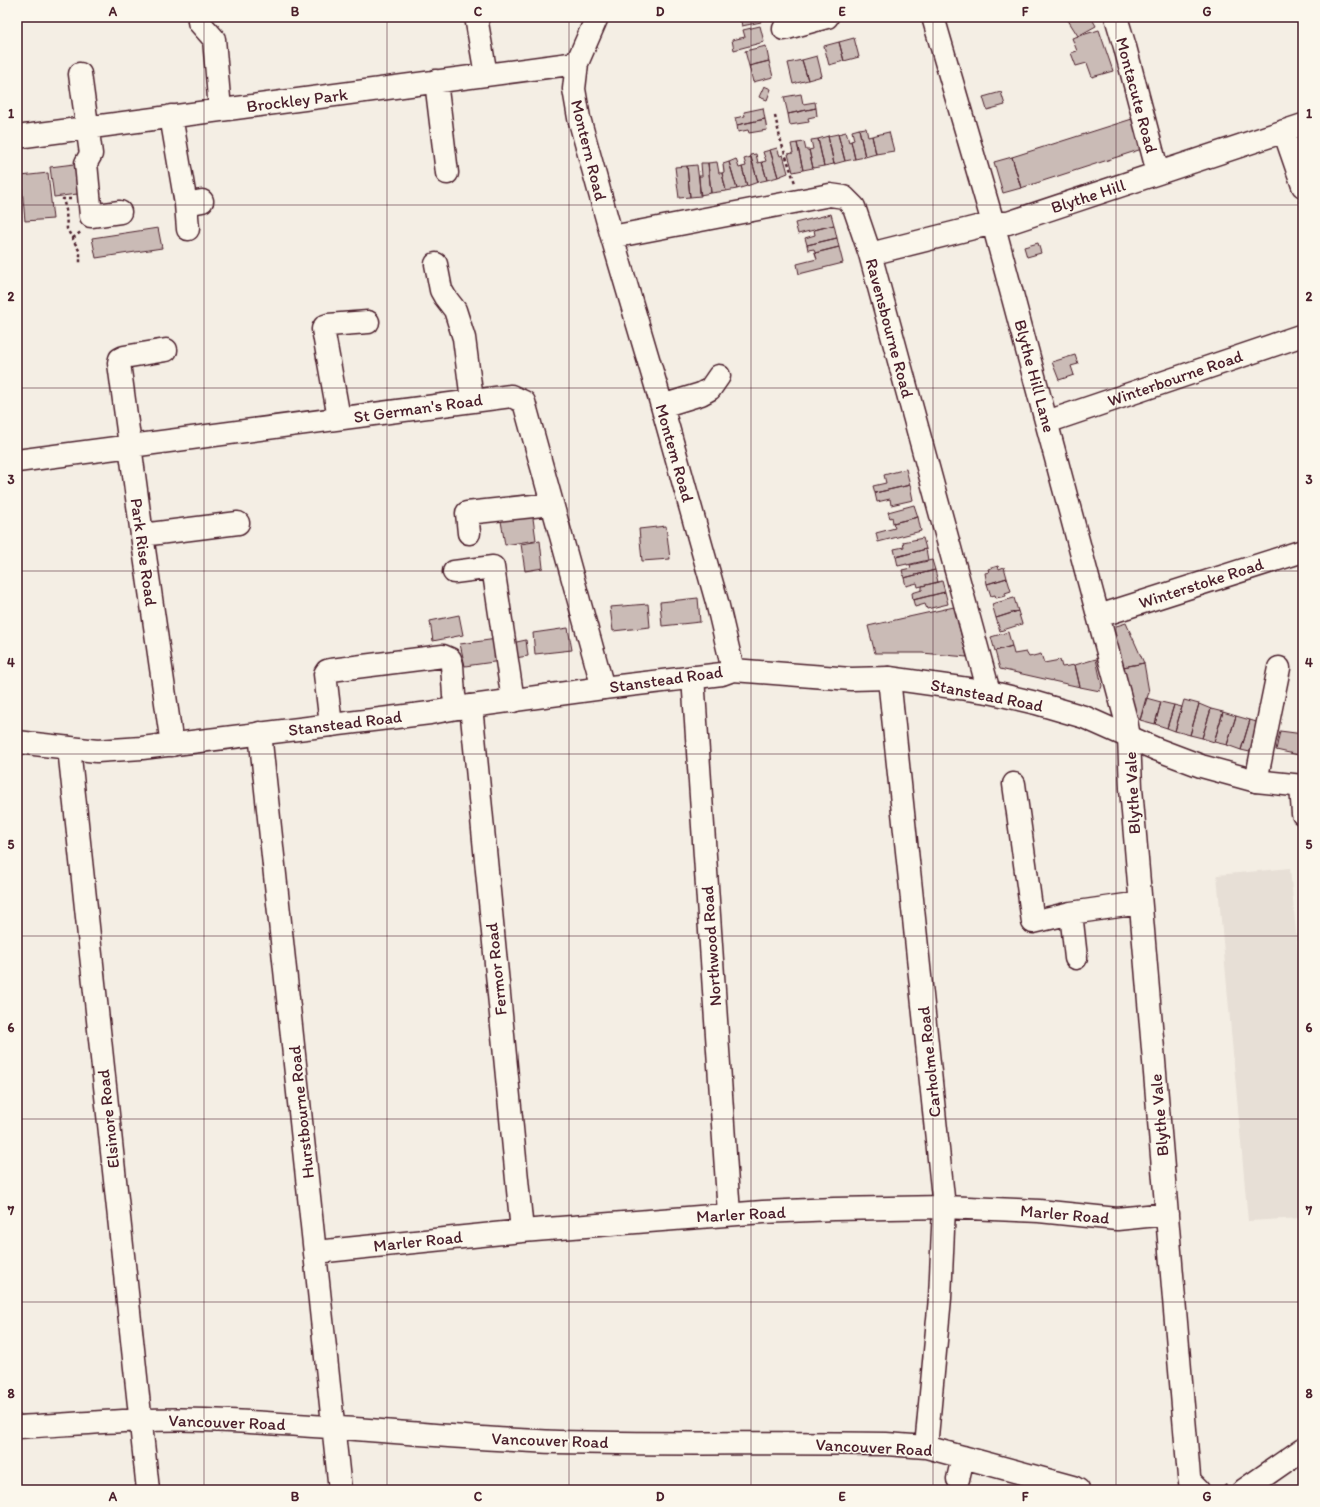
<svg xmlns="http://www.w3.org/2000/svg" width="1320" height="1507" viewBox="0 0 1320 1507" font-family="Itim,sans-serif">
	<rect width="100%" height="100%" fill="#f4eee4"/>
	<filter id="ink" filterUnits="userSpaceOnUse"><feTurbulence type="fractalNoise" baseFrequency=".025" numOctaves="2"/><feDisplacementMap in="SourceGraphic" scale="8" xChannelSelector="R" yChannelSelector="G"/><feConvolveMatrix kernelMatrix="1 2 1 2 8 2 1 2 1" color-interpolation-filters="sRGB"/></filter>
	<g filter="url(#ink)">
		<path fill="#e7dfd6" d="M1290,868L1303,1008V1218L1248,1221L1217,875Z"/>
		<path fill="#cabbb6" stroke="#4a1f2b" d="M740,17H759L761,22L742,26Z
			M1066,17H1091L1096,26L1078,36Z
			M760,26L764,42L734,50L732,40L745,37L743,30Z
			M1099,30L1113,71L1092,77L1087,63L1076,66L1071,53L1077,51L1072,38Z
			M854,38L859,57L844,61L839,42Z
			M839,42L844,61L829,65L824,46Z
			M766,46L769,61L749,66L745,51Z
			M817,56L822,76L808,80L802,60Z
			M802,60L808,80L793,84L788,63Z
			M769,61L773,77L753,82L749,66Z
			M764,86L771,89L767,100L759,97Z
			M1001,92L1005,105L987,110L983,97Z
			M801,94L803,104L815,102L816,108L788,114L784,97Z
			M763,108L765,119L737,125L735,118L745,116L744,112Z
			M816,108L817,116L808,118L809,122L790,125L788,114Z
			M765,119L767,130L749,133L748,130L738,132L737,125Z
			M1132,119L1142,149L1021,188L1012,157Z
			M866,128L868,137L872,136L876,154L865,157L859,129Z
			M859,129L865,157L855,159L851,141L854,140L852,131Z
			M846,132L849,142L851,141L855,159L845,161L838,134Z
			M889,132L894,151L876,154L872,136Z
			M838,134L845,161L834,164L828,136Z
			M828,136L834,164L824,166L818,139Z
			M818,139L824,166L813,168L809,150L813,149L811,140Z
			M804,142L806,150H809L813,168L803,170L797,143Z
			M797,143L803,170L793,172L788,154L793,153L791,144Z
			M777,148L780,156L783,155L788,173L778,177L770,150Z
			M770,150L778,177L767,180L762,162L766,161L763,152Z
			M756,154L758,163L762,162L767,180L758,182L750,155Z
			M751,157L758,182L747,186L742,167L746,166L744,159Z
			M1012,157L1021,188L1003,193L994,162Z
			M736,159L739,168L742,167L747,186L737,189L729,162Z
			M717,162L719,173H722L726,191L711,193L708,163Z
			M729,162L737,189L726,191L722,173L724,172L723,164Z
			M82,163L85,193L54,197L50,167Z
			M701,163H708L711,193L700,195L699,176H702Z
			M697,165L701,196L690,197L687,166Z
			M687,166L690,197L679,198L675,167Z
			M48,173L53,219L25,221L21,176Z
			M831,214L834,225L798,234L795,223Z
			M834,225L837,238L807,245L805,238L815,235L814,230Z
			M158,228L162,248L96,258L92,238Z
			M837,238L839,247L815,253L814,249L808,250L807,245Z
			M1038,243L1041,253L1027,257L1024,247Z
			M839,247L843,263L799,274L797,264L817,259L815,253Z
			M1075,355L1078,364L1071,366L1074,375L1059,380L1052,362Z
			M906,469L910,485L875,493L873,486L886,483L884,475Z
			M910,485L913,500L891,505L890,499L877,502L875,493Z
			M914,505L918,517L893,523L892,517L890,518L888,512Z
			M532,511L536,540L505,545L500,515Z
			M918,517L921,531L878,542L876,533L895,528L893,523Z
			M666,526L670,559L642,561L639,529Z
			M923,538L926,549L896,557L894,549L904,547L903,542Z
			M540,541L543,568L525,571L521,544Z
			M926,549L928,560L907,565V564L898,566L896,557Z
			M932,560L935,570L904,578L902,570L911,568L910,565Z
			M998,566L999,569L1004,567L1007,578L987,584L985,573L989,572L988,569Z
			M935,570L938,582L918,587L917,583L906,586L904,578Z
			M1007,578L1011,591L1005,593L1006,596L996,598L995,595L991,596L987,584Z
			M942,581L945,592L913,600L912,593L922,590V586Z
			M945,592L948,604L927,609L925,604L915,607L913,600Z
			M698,598L700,622L662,626L660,602Z
			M1014,598L1018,611L996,618L992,604Z
			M648,604L650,627L613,631L610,607Z
			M954,607L967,657L922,653H875L868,626Z
			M1018,611L1022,624L1000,631L996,618Z
			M459,615L463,635L433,641L430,621Z
			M1126,623L1144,663L1123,667L1113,627Z
			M568,628L572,650L535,654L533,633Z
			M1008,632L1012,646L995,651L991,637Z
			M497,639L501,661L465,666L460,644Z
			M526,640L528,656L515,658L512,643Z
			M1012,646L1014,654L1026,652L1029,657L1041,654L1044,663L1060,660L1062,667L1075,665L1080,687L1000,669L995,651Z
			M1096,659L1102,686L1100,691L1080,687L1075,665Z
			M1144,663L1149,692L1140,720L1132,710L1123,667Z
			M1146,698L1161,702L1155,724L1140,720Z
			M1184,700L1199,704L1190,735L1175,731Z
			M1161,702L1174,705L1167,728L1155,724Z
			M1199,704L1211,709L1202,738L1190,735Z
			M1174,705L1182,707L1175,731L1167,728Z
			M1211,709L1223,712L1214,742L1202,738Z
			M1223,712L1236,716L1227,745L1214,742Z
			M1236,716L1250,720L1241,750L1227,745Z
			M1250,720L1263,724L1254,753L1241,750Z
			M1280,731L1303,734V756L1276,750Z
			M1029,1486V1490H990Z"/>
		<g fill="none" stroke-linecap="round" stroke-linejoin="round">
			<g stroke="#4a1f2b" stroke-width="25">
				<path id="minor" d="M199,17V22L214,39L220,110
					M476,17L486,75
					M597,17L577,63L574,89L579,118L612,237L662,406L717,602L733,670
					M933,17L993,223L1126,720L1129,737L1131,788L1189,1477L1190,1482L1198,1490
					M1116,17L1125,47L1158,173
					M784,29L827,17
					M80,74L91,154L86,163L91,216L120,212
					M436,81L447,173
					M171,116L186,204L202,201
					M1284,131L1303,186
					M17,137L577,63
					M186,204L188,229
					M612,237L830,195L844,197L854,207L870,254L989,692
					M870,254L993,223H1008L1303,125
					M436,264L441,290L445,297L455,310L464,338L472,400
					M166,350L124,357L120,359L119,363L142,535L172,745
					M662,406L701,394L710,389L719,376
					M339,418L323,329L325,326L328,325L368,322
					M1047,422L1303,335
					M17,461L511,396L524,402L603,688
					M469,533L467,513L552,504
					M142,535L238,523
					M454,572L493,567L513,701
					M1099,616L1303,551
					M693,677L729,1214
					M889,678L944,1207L940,1298L926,1447
					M471,706L522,1231
					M331,725L325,674L327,671L331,670L443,656L450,659L452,665L454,695L457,708
					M260,733L340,1490
					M69,748L148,1490
					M1256,781L1279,668
					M1014,784L1033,922L1071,913L1076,958
					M1301,786L1303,814
					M1071,913L1140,903
					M316,1252L522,1231L763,1212L834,1209L944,1207L1039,1211L1117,1219L1167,1214
					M17,1427C79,1424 142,1418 205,1420C323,1424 440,1438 558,1442C667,1445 776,1442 886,1444L926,1447L1073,1487L1078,1490
					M958,1479L963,1457"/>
			</g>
			<g stroke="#4a1f2b" stroke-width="25">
				<path id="major" d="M1244,1490L1303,1449"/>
			</g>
			<g stroke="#4a1f2b" stroke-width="25">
				<path id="highway" d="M17,742L97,751L142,748L430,713L457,708L603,688L722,674L733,670L851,679L889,678L989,692L1036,703L1084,717L1156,749L1201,766L1256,781L1303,786"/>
			</g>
			<path stroke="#4a1f2b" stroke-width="2.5" stroke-dasharray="3 3" stroke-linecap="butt" d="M775,116L781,142L795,183
				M71,199H63L66,210L67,229L80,252V264
				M73,238L82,231
				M1219,1490L1227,1485"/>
			<use href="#minor" stroke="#fbf7ec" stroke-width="22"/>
			<use href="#major" stroke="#fbf7ec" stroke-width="22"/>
			<use href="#highway" stroke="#fbf7ec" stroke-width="22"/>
		</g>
	</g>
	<path fill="none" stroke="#4a1f2b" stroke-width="1" stroke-opacity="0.55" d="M204,17V1490M387,17V1490M569,17V1490M751,17V1490M933,17V1490M1116,17V1490M17,205H1303M17,388H1303M17,571H1303M17,754H1303M17,936H1303M17,1119H1303M17,1302H1303"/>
	<g text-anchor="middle" stroke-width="3" stroke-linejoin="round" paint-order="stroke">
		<g font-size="17" fill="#4a1f2b" stroke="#fbf7ec">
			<text transform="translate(1137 95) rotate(75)" y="6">Montacute Road</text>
			<text transform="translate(297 100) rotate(-7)" y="6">Brockley Park</text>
			<text transform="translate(589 150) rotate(76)" y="6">Montern Road</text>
			<text transform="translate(1088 196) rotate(-18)" y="6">Blythe Hill</text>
			<text transform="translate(890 328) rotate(75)" y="6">Ravensbourne Road</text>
			<text transform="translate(1035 376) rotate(75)" y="6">Blythe Hill Lane</text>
			<text transform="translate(1175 378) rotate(-19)" y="6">Winterbourne Road</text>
			<text transform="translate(418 408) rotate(-8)" y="6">St German's Road</text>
			<text transform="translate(675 453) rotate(74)" y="6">Montem Road</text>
			<text transform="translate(144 552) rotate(82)" y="6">Park Rise Road</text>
			<text transform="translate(1201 583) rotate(-18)" y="6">Winterstoke Road</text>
			<text transform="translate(666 679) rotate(-8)" y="6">Stanstead Road</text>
			<text transform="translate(987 695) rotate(11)" y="6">Stanstead Road</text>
			<text transform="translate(345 723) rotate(-7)" y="6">Stanstead Road</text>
			<text transform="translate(1132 793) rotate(-93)" y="6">Blythe Vale</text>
			<text transform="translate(711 946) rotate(-94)" y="6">Northwood Road</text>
			<text transform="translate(496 969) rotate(-96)" y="6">Fermor Road</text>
			<text transform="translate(929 1062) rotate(-96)" y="6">Carholme Road</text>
			<text transform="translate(301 1112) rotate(-96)" y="6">Hurstbourne Road</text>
			<text transform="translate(1159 1115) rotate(-95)" y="6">Blythe Vale</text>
			<text transform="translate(108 1119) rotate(-96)" y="6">Elsinore Road</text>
			<text transform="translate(741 1214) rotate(-3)" y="6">Marler Road</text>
			<text transform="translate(1065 1214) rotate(5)" y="6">Marler Road</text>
			<text transform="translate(418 1241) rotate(-6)" y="6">Marler Road</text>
			<text transform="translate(227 1422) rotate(2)" y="6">Vancouver Road</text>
			<text transform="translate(550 1440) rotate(2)" y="6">Vancouver Road</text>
			<text transform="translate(874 1447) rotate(3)" y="6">Vancouver Road</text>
		</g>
	</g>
	<rect width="1320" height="1507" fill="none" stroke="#fbf7ec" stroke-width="44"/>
	<rect x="22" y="22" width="1276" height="1463" fill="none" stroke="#4a1f2b" stroke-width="1.5"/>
	<g font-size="13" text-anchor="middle" font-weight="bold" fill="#4a1f2b">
		<text x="113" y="16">A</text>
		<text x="295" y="16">B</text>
		<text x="478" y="16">C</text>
		<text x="660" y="16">D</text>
		<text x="842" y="16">E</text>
		<text x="1025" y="16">F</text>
		<text x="1207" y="16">G</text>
		<text x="11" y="118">1</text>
		<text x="1309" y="118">1</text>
		<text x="11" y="301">2</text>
		<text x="1309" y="301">2</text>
		<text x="11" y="484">3</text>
		<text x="1309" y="484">3</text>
		<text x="11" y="667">4</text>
		<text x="1309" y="667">4</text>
		<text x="11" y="849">5</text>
		<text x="1309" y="849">5</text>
		<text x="11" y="1032">6</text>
		<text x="1309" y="1032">6</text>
		<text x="11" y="1215">7</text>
		<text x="1309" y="1215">7</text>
		<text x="11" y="1398">8</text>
		<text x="1309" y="1398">8</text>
		<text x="113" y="1501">A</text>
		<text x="295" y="1501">B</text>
		<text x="478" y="1501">C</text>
		<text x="660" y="1501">D</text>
		<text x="842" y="1501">E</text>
		<text x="1025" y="1501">F</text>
		<text x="1207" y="1501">G</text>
	</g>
</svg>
